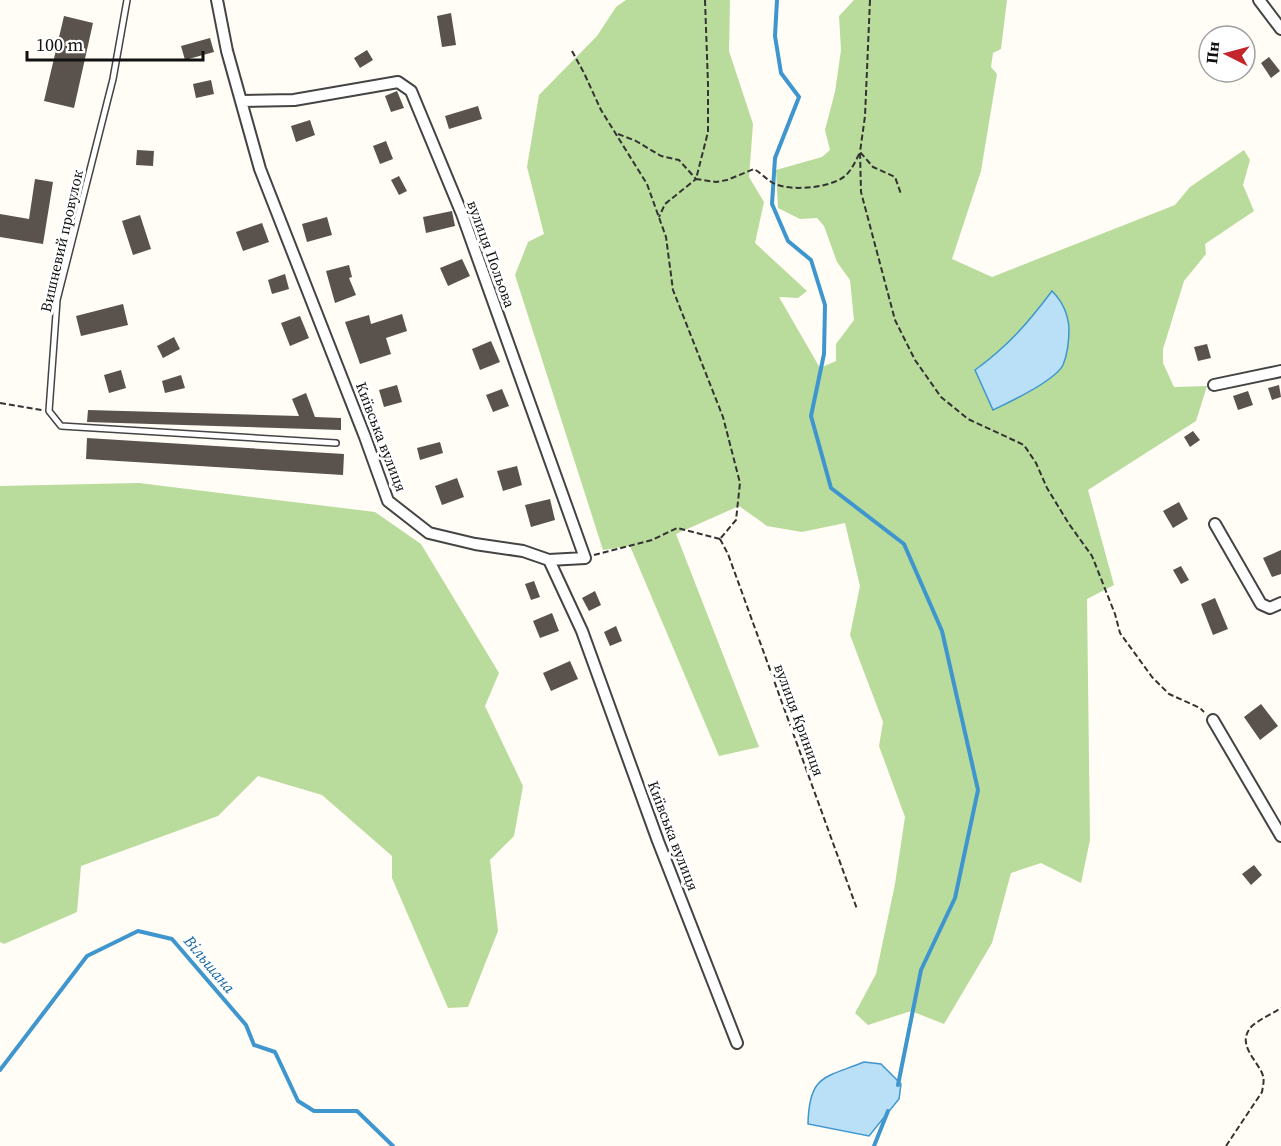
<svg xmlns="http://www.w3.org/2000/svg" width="1281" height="1146" viewBox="0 0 1281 1146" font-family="'Source Serif 4',serif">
	<rect width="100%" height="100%" fill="#fffdf5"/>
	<path fill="#b9dc9c" d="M626,0H730L729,51L753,124L749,177L764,202L755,243L807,291L798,298L779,297L820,368L836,361V344L854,320L850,280L837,262L824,226L817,218L800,219L778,208L776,170L822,157L830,150L825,130L835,92L841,50L839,16L854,0H1007L1001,49L993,53L991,67L997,74L981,171L952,259L992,277L1175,205L1190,187L1244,150L1250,160L1243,185L1254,211L1205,244L1206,254L1184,281L1163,349V363L1174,387L1207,386L1196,421L1088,490L1114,585L1087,599L1090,840L1081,883L1041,863L1011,873L992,943L944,1024L911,1011L868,1025L855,1013L876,974L895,884L905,817L879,746L883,722L850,635L860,586L845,523L802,532L767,526L739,506L676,534L759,747L719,756L630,546L603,550L515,275L528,242L544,234L527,167L539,95L597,36L616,7Z
		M139,483L375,512L421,544L499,673L485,706L523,786L514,836L490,860L498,931L468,1007L448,1008L392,878V856L322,795L258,776L218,816L81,866L77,912L4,944L0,942V486Z"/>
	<path fill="#b9e0f7" stroke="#3f96cf" stroke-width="1.5" d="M1052,291C1062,301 1068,314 1069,328C1069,341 1068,353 1063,365C1055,381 1010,402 993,410L975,370C1008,346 1028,323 1052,291Z
		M864,1062L881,1064L901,1084L899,1099L869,1136L808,1124C809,1075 824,1078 864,1062Z"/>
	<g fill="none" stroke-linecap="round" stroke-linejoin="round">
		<path stroke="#3f96cf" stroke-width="4" d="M777,0L775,36L781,73L799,97L775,158L772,204L788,241L811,260L825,305L824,354L811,416L831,488L904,544L942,631L978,790L955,898L921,970L898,1085
			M0,1070L87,956L138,931L172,939L246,1025L254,1045L275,1052L298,1101L314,1111H357L393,1146
			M874,1146L888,1111"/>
	</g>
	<path fill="#5a524d" d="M451,13L456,45L442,47L437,16Z
		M64,16L93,23L74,108L44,101Z
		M210,38L214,52L185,60L181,46Z
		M367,50L373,60L360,68L354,58Z
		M1269,57L1280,71L1271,78L1261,63Z
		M211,80L214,94L196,98L193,84Z
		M397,91L404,108L391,112L385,96Z
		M478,106L482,119L449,129L445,116Z
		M310,120L315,135L296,142L291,126Z
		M386,141L393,159L380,164L373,146Z
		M137,150L154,151L153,166L136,165Z
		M399,176L407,191L399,195L391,180Z
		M35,179L53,182L43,244L0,237V214L29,219Z
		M452,211L455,226L426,233L423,217Z
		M140,215L151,249L133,255L122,221Z
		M327,217L332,235L307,242L302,224Z
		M262,223L269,242L243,251L236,232Z
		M462,259L470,276L448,286L440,268Z
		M349,265L352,277L349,278L356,295L335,303L326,271Z
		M285,274L289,289L272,294L268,280Z
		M123,304L128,325L81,336L76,316Z
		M402,314L407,331L386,338L391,354L360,364L345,322L369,315L371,324Z
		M300,316L309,338L290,346L281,323Z
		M174,337L180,349L163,358L157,346Z
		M491,341L500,362L480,370L472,349Z
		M1207,344L1211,358L1198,361L1194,347Z
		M121,370L126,388L109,393L104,375Z
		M181,375L185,388L165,393L162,381Z
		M397,385L402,402L384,407L379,390Z
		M1279,385L1281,397L1272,400L1268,388Z
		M502,389L509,406L493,412L486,395Z
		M1248,391L1253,405L1238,410L1233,396Z
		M306,393L315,417L341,418V430L87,422L88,410L299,416L292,399Z
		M1193,431L1200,440L1190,447L1184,437Z
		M87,438L344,454L343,475L86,459Z
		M440,442L443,453L420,460L417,448Z
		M517,466L522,485L503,491L497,471Z
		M457,478L464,497L442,505L435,486Z
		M550,499L555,520L531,527L525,505Z
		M1179,502L1188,519L1173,528L1163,511Z
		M1281,550V574L1272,577L1263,558Z
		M1181,566L1189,580L1181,584L1173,570Z
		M534,581L540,597L531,600L525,584Z
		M595,591L601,605L589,611L582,598Z
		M1215,598L1228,629L1213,635L1201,604Z
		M552,613L559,631L540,638L533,621Z
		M616,626L622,641L610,646L604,632Z
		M570,661L578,679L551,691L543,673Z
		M1261,704L1278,726L1260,740L1244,717Z
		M1254,865L1262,875L1251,885L1242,874Z"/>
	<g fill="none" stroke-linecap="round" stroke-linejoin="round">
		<g stroke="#444" stroke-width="8">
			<path id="service" d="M127,0L113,79L57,300L49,411L61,426L336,443"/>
		</g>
		<g stroke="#444" stroke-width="14">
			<path id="minor" d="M217,0L227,51L260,169L365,437L388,501L429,533L475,544L523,551L549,560L582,631L658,841L737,1043
				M1259,0L1281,29
				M241,101L294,100L398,82L411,91L462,214L585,558L549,560
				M1214,385L1281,371
				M1215,524L1261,604L1270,608L1281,603
				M1213,720L1281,836"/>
		</g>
		<path stroke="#333" stroke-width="2" stroke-dasharray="6 3" stroke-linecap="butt" d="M705,0L708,84V132L696,179L716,182L727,180L754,169C761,173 766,179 773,183C789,192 831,188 845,176C852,170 856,160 860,152L861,192L895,320L915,360L941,397L968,419L1024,445L1036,463L1047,488L1069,524L1092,556L1115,614L1120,633L1152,677L1169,694L1200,708L1204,712
			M870,0L865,116L860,152L873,167L895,177L901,194
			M572,51L584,73L601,110L647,184L666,237L673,290L723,417L740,483L736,520L720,539
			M618,134L636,141L661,156L679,160L696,179L665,204L659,217
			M0,403L42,410
			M720,539L728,554L857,909
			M594,555L652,540L677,528L720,539
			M1226,1146L1262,1092C1263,1085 1265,1080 1262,1073C1255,1058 1236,1043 1252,1026C1260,1019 1272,1014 1281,1008"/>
		<use href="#service" stroke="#fff" stroke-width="5"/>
		<use href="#minor" stroke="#fff" stroke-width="10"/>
	</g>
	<g text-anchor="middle" stroke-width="6" stroke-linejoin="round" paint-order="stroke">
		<g font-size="15" fill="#111" stroke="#fff">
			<text transform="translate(62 241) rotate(-77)" y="5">Вишневий провулок</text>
			<text transform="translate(491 254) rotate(70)" y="5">вулиця Польова</text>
			<text transform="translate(381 437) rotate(69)" y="5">Київська вулиця</text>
			<text transform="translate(799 720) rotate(70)" y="5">вулиця Криниця</text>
			<text transform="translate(673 836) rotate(69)" y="5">Київська вулиця</text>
		</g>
		<g font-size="16" font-style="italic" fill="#1768a6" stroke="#fff">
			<text transform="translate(210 964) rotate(50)" y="6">Вільшана</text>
		</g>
	</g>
	<g transform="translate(1227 54) rotate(276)"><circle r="28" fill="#ffffff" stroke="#a0a0a0" stroke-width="1.5"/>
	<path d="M0-4.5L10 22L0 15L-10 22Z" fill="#c4262e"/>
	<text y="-9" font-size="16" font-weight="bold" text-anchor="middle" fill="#111111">Пн</text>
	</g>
	<path d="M27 51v9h176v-9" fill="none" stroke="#111111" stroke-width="3"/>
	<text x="36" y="51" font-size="18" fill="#111111" stroke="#ffffff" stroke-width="4.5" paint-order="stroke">100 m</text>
</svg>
